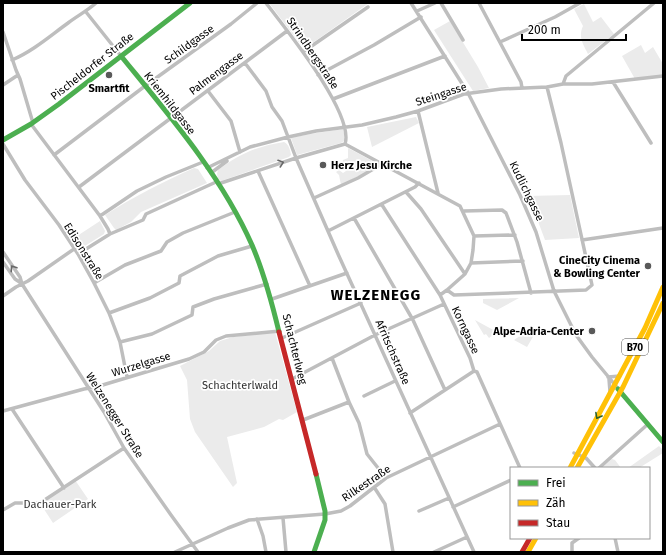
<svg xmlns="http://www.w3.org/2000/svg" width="666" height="555" viewBox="0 0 666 555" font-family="'Fira Sans',sans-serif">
	<rect width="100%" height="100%" fill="#fff"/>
	<path fill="#ebebeb" d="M269,3H369L304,49Z
		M584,4L593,22L601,17L614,34L588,54C583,44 578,37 583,26L574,9Z
		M450,21L478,67L489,88L473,91L434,30Z
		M641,45L645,53L653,47L663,64V75L635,79L622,56Z
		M416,117L419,123L372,147L367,127Z
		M343,129L344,133V141L341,143L297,155L291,138L310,134Z
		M284,142C289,144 290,150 291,155L289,157L221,181L218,179L217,174L218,170C239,154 258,146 284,142Z
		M348,148L376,163V167L341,185L339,175L336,172L339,170L343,173L346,171L342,164L343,160L348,158Z
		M194,168L198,169L207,183L141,212L131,222L116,230L114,228L105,215C133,197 163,182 194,168Z
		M570,195L579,238L545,240L536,216L527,196Z
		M100,221L105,231L104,234L80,249L77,248L71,240Z
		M519,298L497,310L483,303V299Z
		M475,320L497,332L489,338L486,334L484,335Z
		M527,331L534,335L527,347L514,340Z
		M275,332L297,412L283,420L279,419L264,427L227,437L237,483L233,487L195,432L190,419L187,380L180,366L209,351L220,341L233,337Z
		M659,446L663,450V453L639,468H628Z
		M612,459L615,460L621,468H601Z
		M75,480L88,499L53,523L40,503Z"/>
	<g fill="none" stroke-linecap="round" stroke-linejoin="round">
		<path stroke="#bebebe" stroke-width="3.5" d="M411,3L468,93L520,195L536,232L554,291L576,335L592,357L616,386
			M441,3L463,40
			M479,3L521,82L522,88
			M417,11L435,3
			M86,12L121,56
			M3,32L16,70L20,79L33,123
			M500,42L555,17L580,3
			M303,52L368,7
			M12,60C33,51 50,36 68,23C77,16 87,11 96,3
			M245,63L266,91L272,107L282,121L296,158L338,254L474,552
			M318,75L374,45L421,17
			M613,82L651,143
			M563,84L566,76L654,3
			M3,85L18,75
			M208,91L231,121L240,152
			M333,99L445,56
			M418,111L438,193
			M31,124L100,216L108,229L110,234
			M3,144L25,180L59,225L78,254L94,283L109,313L120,342L127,377
			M345,144L460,206L474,236L473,250L471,263L465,274L447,290
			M54,155L145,86L231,24L257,3
			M207,168L250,147L288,137L316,131L362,125L396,117L418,111L464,94L501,89L547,87L563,84H592L663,76
			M258,171L310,286
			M211,173L227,161
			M218,184L296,158L345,144C355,114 285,28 266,3
			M79,187L287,31
			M406,192L421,209L465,274
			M314,198L358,178L382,164
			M382,205L440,295L470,358L474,371L477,372L520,468
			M464,211L502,210L506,213L517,242L531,293
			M100,216L137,191L166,177L203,162
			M354,218L413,320L445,390
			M328,231L415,187L419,183
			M474,236L515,235
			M582,240L663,228
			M3,252L20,277L22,284L104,412L124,448L171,515L198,552
			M78,254L110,234L143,220L146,214L216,182
			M3,262L15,279L21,283
			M471,263L523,261
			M94,283L125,265L161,251L167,242L183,233L235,212
			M440,295L447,290L454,295L586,290L592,285L561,143L547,87
			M3,296L16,287L28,281L74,249
			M272,299L347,273
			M109,313L150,298L179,283L180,276L218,256L252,246
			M282,338L361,303
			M120,342L152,334L192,315L193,307L214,299L267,284
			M332,358L349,402L359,423L367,454L386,478
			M608,377L620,376
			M292,379L375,335L444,304
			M609,379L610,392
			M364,396L395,381
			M12,409L64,488
			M3,411L84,389L96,387L189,359L204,352L216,340L226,336L280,331
			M410,413L474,371
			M303,420L349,402
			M574,453L586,458L595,468
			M599,468L648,424
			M374,487L385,504L393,552
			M453,507L511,480
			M3,510L15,503H40L124,448
			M419,511L449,498
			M283,518L286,552
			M257,519L263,536L266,552
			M615,538L618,552
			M175,552L228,528L249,520L325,514L341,511L350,506L386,478L500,424
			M434,552L467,537
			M572,552V543L579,538"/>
		<path stroke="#4caf50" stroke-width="5" d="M121,56C169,115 221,175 252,245C264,273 272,303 279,332
			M3,140L31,124L59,104L190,3
			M618,389L663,442
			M314,552L325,520V511L316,474"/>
		<path stroke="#ffc107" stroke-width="5" d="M570,468L645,328L663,287
			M577,468L623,387L663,303
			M528,552L536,538"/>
		<path stroke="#c62828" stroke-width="5" d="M279,332L316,474
			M522,552L530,538"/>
	</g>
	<defs><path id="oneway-chevron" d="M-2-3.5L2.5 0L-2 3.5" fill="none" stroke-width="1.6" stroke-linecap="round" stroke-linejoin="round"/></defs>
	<g stroke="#686868">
		<use href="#oneway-chevron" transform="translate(281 163) rotate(-19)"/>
		<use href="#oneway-chevron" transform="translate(13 268) rotate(-124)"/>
	</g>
	<use stroke="#2a602c" href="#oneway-chevron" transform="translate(598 416) rotate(119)"/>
	<g fill="#595959" stroke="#fff" stroke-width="1.5">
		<circle cx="109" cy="75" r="4"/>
		<circle cx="323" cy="165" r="4"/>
		<circle cx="648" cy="266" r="4"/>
		<circle cx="592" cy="331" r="4"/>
	</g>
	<g text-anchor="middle" stroke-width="3.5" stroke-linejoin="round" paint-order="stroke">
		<rect fill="#fff" stroke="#4c4c4c" stroke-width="1" x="622" y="339" width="26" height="16" rx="3"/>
		<g font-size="10" font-weight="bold" fill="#000">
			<text x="635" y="351">B70</text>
		</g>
		<g font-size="11" fill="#000" stroke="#fff">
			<text transform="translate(189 44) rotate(-36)" y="4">Schildgasse</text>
			<text transform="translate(313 53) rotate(56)" y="4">Strindbergstraße</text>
			<text transform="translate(92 66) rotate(-38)" y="4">Pischeldorfer Straße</text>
			<text transform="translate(216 73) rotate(-37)" y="4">Palmengasse</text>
			<text transform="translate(441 94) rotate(-18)" y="4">Steingasse</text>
			<text transform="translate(170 103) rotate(52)" y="4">Kriemhildgasse</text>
			<text transform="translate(527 191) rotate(64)" y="4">Kudlichgasse</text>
			<text transform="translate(84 251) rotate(58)" y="4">Edisonstraße</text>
			<text transform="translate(466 330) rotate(65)" y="4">Korngasse</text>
			<text transform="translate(295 349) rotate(76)" y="4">Schachterlweg</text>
			<text transform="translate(393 352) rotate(66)" y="4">Afritschstraße</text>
			<text transform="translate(141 364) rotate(-17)" y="4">Wurzelgasse</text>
			<text transform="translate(115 415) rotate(58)" y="4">Welzenegger Straße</text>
			<text transform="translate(366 483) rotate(-34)" y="4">Rilkestraße</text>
		</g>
		<g font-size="11" font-weight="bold" fill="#000" stroke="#fff" text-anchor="end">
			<text x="109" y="92" text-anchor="middle">Smartfit</text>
			<text x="331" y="169" text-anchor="start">Herz Jesu Kirche</text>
			<text x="640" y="264">CineCity Cinema<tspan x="640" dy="13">&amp; Bowling Center</tspan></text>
			<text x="584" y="335">Alpe-Adria-Center</text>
		</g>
		<g font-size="11" fill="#323232" stroke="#fff">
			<text x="240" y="389">Schachterlwald</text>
			<text x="60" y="508">Dachauer-Park</text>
		</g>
		<g font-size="15" font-weight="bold" letter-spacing="1" fill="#000" stroke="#fff">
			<text x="376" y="300">WELZENEGG</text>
		</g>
	</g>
	<rect width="666" height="555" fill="none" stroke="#000000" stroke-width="8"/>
	<rect x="510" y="467" width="140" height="72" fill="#ffffff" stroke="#999999"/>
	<rect x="518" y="480" width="20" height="6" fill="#4caf50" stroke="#999999"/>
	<text x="546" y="487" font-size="12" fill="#000000">Frei</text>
	<rect x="518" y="500" width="20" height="6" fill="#ffc107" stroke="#999999"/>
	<text x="546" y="507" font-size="12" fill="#000000">Zäh</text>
	<rect x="518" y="520" width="20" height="6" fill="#c62828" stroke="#999999"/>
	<text x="546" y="527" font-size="12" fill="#000000">Stau</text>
	<path d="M522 34v6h104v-6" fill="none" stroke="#000000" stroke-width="2"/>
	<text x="528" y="34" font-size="12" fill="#000000" stroke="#ffffff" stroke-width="3" paint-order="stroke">200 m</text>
</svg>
